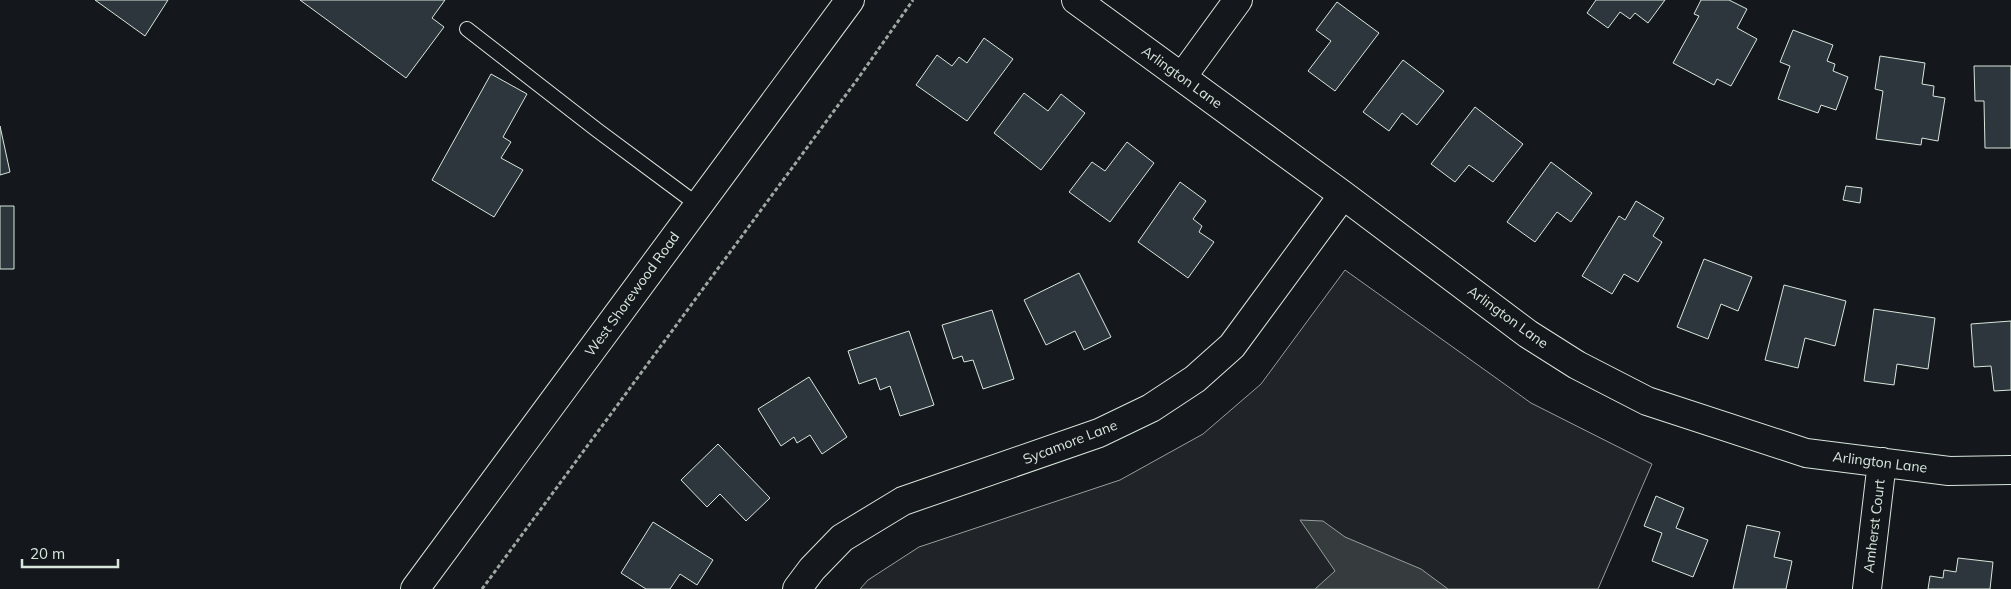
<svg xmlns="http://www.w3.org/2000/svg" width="2011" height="589" viewBox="0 0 2011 589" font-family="Mulish,sans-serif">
	<rect width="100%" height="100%" fill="#14181c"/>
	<path fill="#202428" stroke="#939e99" d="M1345,270L1531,403L1652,464L1598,589H860L868,580L919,547L1120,480L1203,434L1261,384Z"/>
	<path fill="#363b3e" stroke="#939e99" d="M1300,520L1323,521L1345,537L1421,569L1448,589H1315L1335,571Z"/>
	<path fill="#2c363c" stroke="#d8e6dc" d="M95,0H168L145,36Z
		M300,0H445L432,18L444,27L406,78Z
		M1596,0H1665L1648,23L1635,13L1630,19L1620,12L1608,28L1587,13Z
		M1701,0H1729L1747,9L1737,28L1757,39L1731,86L1717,79L1714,85L1673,63L1699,16L1694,14Z
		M1337,2L1379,33L1335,91L1308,71L1331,41L1316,30Z
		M1793,30L1833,45L1827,61L1835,64L1833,71L1848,77L1836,110L1821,105L1818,113L1778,99L1790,66L1780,62Z
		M984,38L1013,59L967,121L916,85L937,55L952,66L959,57L967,63Z
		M1880,56L1925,63L1922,84L1934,86L1933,96L1945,98L1938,141L1922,138L1921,145L1876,139L1883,91L1875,89Z
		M1403,60L1444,91L1417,125L1402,113L1389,131L1363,112Z
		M1974,66H2011V148H1985L1984,101H1975Z
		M491,74L527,94L503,137L511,142L501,158L523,170L494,217L432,180Z
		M1024,93L1048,111L1061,94L1085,113L1041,170L994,133Z
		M1475,107L1523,144L1493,182L1469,165L1455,182L1431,164Z
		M0,126L10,172L0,175Z
		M1127,142L1154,163L1110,222L1069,192L1092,162L1105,171Z
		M1551,162L1592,193L1571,222L1557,212L1535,242L1507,222Z
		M1180,182L1206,201L1193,219L1202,226L1199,232L1214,242L1188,278L1138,242Z
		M1846,186L1862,188L1860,203L1843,200Z
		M1636,201L1664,218L1653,236L1662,242L1638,282L1624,274L1612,294L1582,276L1619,216L1625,220Z
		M0,206H14V269H0Z
		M1704,259L1752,277L1738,311L1721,304L1708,339L1677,327Z
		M1079,273L1111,337L1084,350L1075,331L1046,345L1024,300Z
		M1784,285L1846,301L1835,346L1805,338L1798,368L1765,360Z
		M1874,309L1935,318L1928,369L1897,364L1894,385L1864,381Z
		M992,310L1014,379L983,389L973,360L964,362L962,356L953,359L942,325Z
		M2011,321V390L1994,391L1991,366L1974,367L1971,324Z
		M909,331L934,405L900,416L890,386L880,390L876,378L859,384L848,351Z
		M809,377L847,437L822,454L810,435L797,443L794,437L781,446L758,409Z
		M718,444L770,498L746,521L720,494L707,507L681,480Z
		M1656,496L1684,508L1676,528L1708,540L1693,577L1652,561L1662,533L1644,526Z
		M653,522L713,560L697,585L680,574L670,589H646L621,573Z
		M1747,525L1780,532L1774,557L1792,561L1786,589H1733Z
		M1958,558L1993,562L1990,589H1928L1930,576L1943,578L1944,570L1956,572Z"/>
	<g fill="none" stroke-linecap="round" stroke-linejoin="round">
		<g stroke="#d8e6dc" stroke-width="16">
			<path id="service" d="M467,29L597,130L698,205"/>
		</g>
		<g stroke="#d8e6dc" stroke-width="30">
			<path id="minor" d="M1076,0L1343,195L1528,334L1577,365L1647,401L1806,453L1949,471L2011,470
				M1182,77L1238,0
				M797,589L812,569L842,538L903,501L1099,433L1151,408L1195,379L1232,346L1343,195
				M1867,589L1882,462"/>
		</g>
		<g stroke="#d8e6dc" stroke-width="30">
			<path id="secondary" d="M415,589L850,0"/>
		</g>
		<path stroke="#9da8a2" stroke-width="3" stroke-dasharray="4 2.5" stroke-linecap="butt" d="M482,589L859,77L913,0"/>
		<use href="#service" stroke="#14181c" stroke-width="14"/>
		<use href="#minor" stroke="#14181c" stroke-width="28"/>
		<use href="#secondary" stroke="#14181c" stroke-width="28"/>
	</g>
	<g text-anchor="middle" stroke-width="4" stroke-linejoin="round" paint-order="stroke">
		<g font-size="14" fill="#d8e6dc" stroke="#14181c">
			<text transform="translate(1182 77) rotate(36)" y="5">Arlington Lane</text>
			<text transform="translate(632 294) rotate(-54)" y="5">West Shorewood Road</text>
			<text transform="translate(1508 317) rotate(36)" y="5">Arlington Lane</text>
			<text transform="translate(1070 442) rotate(-21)" y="5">Sycamore Lane</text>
			<text transform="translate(1880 462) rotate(7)" y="5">Arlington Lane</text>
			<text transform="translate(1874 526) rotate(-83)" y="5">Amherst Court</text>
		</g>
	</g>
	<path d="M22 559v8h96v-8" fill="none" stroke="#d8e6dc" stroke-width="2.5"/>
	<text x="30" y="559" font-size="15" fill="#d8e6dc" stroke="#14181c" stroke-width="4" paint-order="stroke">20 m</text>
</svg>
